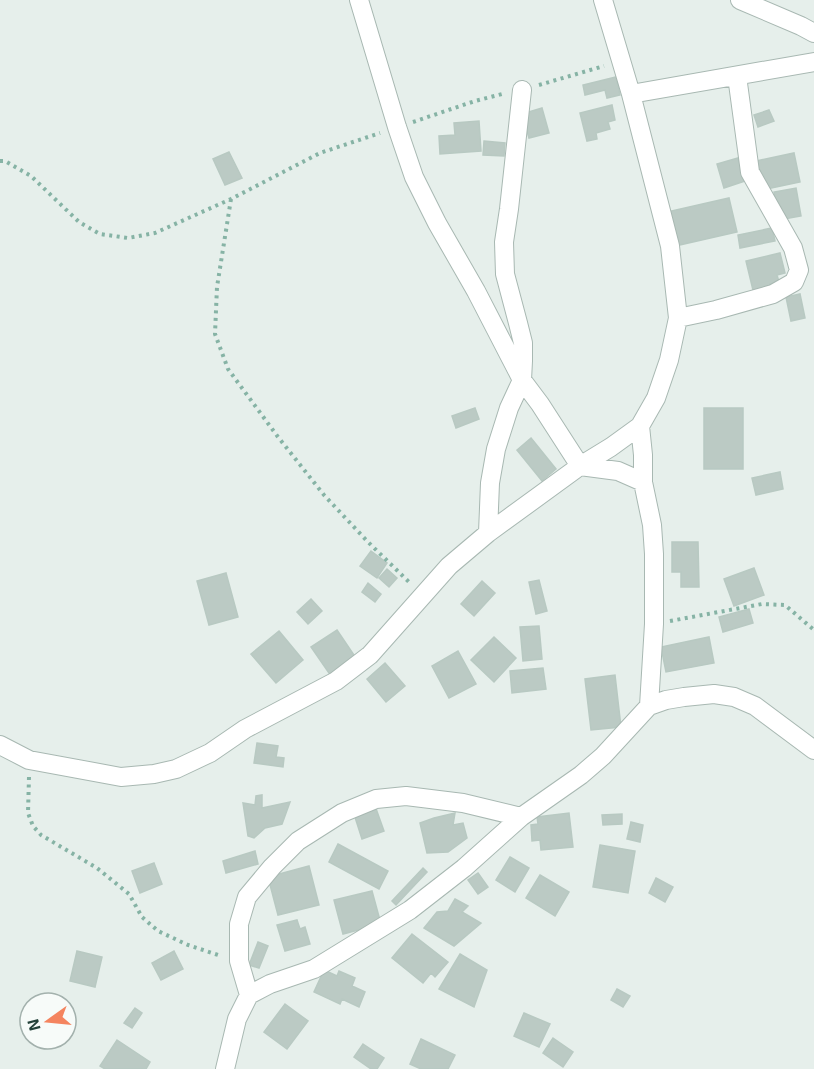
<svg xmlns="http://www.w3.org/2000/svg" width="814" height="1069" viewBox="0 0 814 1069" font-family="'Exo 2',sans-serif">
	<rect width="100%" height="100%" fill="#e6efeb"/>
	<path fill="#bbcac4" stroke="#b8c9c2" stroke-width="1.5" d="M616,77L620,95L607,98L605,90L585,95L583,85Z
		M612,105L615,120L608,122L610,129L596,133L597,139L587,141L580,113Z
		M542,108L549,133L529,138L522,114Z
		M769,110L774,121L758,127L754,115Z
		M479,121L481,151L440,154L439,136L455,135L454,123Z
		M484,141L505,143L504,156L483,155Z
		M229,152L242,178L225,185L213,159Z
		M794,153L800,182L762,190L756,161Z
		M738,158L745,181L724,188L717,164Z
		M796,188L801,216L779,220L774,192Z
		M729,198L737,232L675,246L667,212Z
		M772,228L775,241L740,248L738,235Z
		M780,253L785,273L777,275L779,282L770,284V286L753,290L746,261Z
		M800,294L805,318L791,321L786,297Z
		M475,408L479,419L456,428L452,416Z
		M704,408H743V469H704Z
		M531,438L556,469L542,481L517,450Z
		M780,472L783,489L756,495L752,478Z
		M672,542H698L699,587H681V572H672Z
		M371,551L387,563L377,578L360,566Z
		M754,568L764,595L734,606L724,579Z
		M387,569L397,578L389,587L379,578Z
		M226,573L238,617L209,625L197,581Z
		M539,580L547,611L536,614L529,582Z
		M482,581L495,593L474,616L461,604Z
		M368,583L381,594L375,602L362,592Z
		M311,599L322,611L308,624L297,612Z
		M749,609L753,623L723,632L719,617Z
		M539,626L542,659L523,661L520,627Z
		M337,630L356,658L331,676L311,647Z
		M279,631L303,660L276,683L251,654Z
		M494,637L516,658L494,682L471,660Z
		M709,637L714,663L666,672L661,647Z
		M458,651L476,684L449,698L432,666Z
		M385,663L405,686L386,702L367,679Z
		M543,668L546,689L512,693L510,671Z
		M615,675L621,727L591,730L585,679Z
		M257,743L278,746L276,757L284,758L283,767L254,763Z
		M262,795V808L290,802L282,824L265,828L254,838L248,836L243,803L255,805L256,796Z
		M374,803L384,831L362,839L353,811Z
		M455,813L453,825L463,823L467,838L448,852L427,853L420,823L434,818Z
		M569,813L573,847L541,850L540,840L532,841L531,825L538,824L537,817Z
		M622,814V824L603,825L602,815Z
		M631,822L643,825L640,842L627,839Z
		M338,844L388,871L379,889L329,862Z
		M600,845L635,851L628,893L593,887Z
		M255,851L258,864L226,873L223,861Z
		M510,857L529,868L515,892L496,880Z
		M154,863L162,884L140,893L132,871Z
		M309,866L319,905L278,915L268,877Z
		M423,868L427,872L396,905L392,901Z
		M478,873L488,887L478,894L468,880Z
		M540,875L569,892L555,916L526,898Z
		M656,878L673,887L665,902L649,893Z
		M372,891L381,924L343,934L334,900Z
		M455,899L468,906L462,912L481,923L454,946L424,928L437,912L448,911Z
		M297,920L300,929L305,927L310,944L285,951L277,925Z
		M412,934L448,962L435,977L431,973L423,983L392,958Z
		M258,942L268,946L259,968L249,965Z
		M77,951L102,957L95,987L70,981Z
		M174,951L183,969L161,980L152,963Z
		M460,954L487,970L474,1007L439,989Z
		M324,970L337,976L339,971L355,978L352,986L365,992L359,1007L342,999L340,1004L314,992Z
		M617,989L630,996L623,1007L611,1000Z
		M285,1004L308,1021L287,1049L264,1032Z
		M135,1008L142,1013L132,1028L124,1023Z
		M524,1013L550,1024L539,1047L514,1036Z
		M553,1038L573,1052L563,1067L543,1053Z
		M421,1039L455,1055L448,1069H421L410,1064Z
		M117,1040L150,1062L146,1069H105L100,1066Z
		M363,1044L384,1058L377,1069H371L354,1057Z"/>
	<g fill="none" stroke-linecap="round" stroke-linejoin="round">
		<g stroke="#a8b8b2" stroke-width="20">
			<path id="minor" d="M359,0L397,127L414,177L437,223L476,291L522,380L540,404L580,466L618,471L643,482
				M740,0L801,26L814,33
				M631,94L814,62
				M678,318L716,310L773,294L794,282L799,270L793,248L750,172L737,76
				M640,426L643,455V482L652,525L654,554V624L649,706
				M488,533L490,483L496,449L509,408L522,380L523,361V343L518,323L505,274L504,242L509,209L522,90
				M0,745L29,760L121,777L154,774L176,769L210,753L245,729L336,681L370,655L449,566L488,533L580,466L611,447L640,426L656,398L669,360L678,318L670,246L631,94L603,0
				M249,995L239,961V924L247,897L272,867L298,841L342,813L376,799L406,796L463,803L521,817
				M225,1069L237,1019L249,995L270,984L314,969L410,910L464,868L521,817L581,775L603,756L649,706L666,700L684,697L714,694L734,697L755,706L814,750"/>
		</g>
		<path stroke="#86b3a5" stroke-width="4" stroke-dasharray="3 4.5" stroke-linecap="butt" d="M539,85L604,66
			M413,122L475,101L506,93
			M0,161H5L31,176L79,222L100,234L128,238L155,233L231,199L320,153L380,133
			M231,199L217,287L215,334L228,369L278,437L324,495L367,541L411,584
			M670,621L762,604L785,605L814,630
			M29,777L28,813L33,826L41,835L97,868L129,894L142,917L158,931L188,945L221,956"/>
		<use href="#minor" stroke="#fff" stroke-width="18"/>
	</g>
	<g transform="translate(48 1021) rotate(255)"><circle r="28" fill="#f7fbf9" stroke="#a3b1ad" stroke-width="1.5"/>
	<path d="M0-4.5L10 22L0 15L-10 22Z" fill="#f4845f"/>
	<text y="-9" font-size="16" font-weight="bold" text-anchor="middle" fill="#24423a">N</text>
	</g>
</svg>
